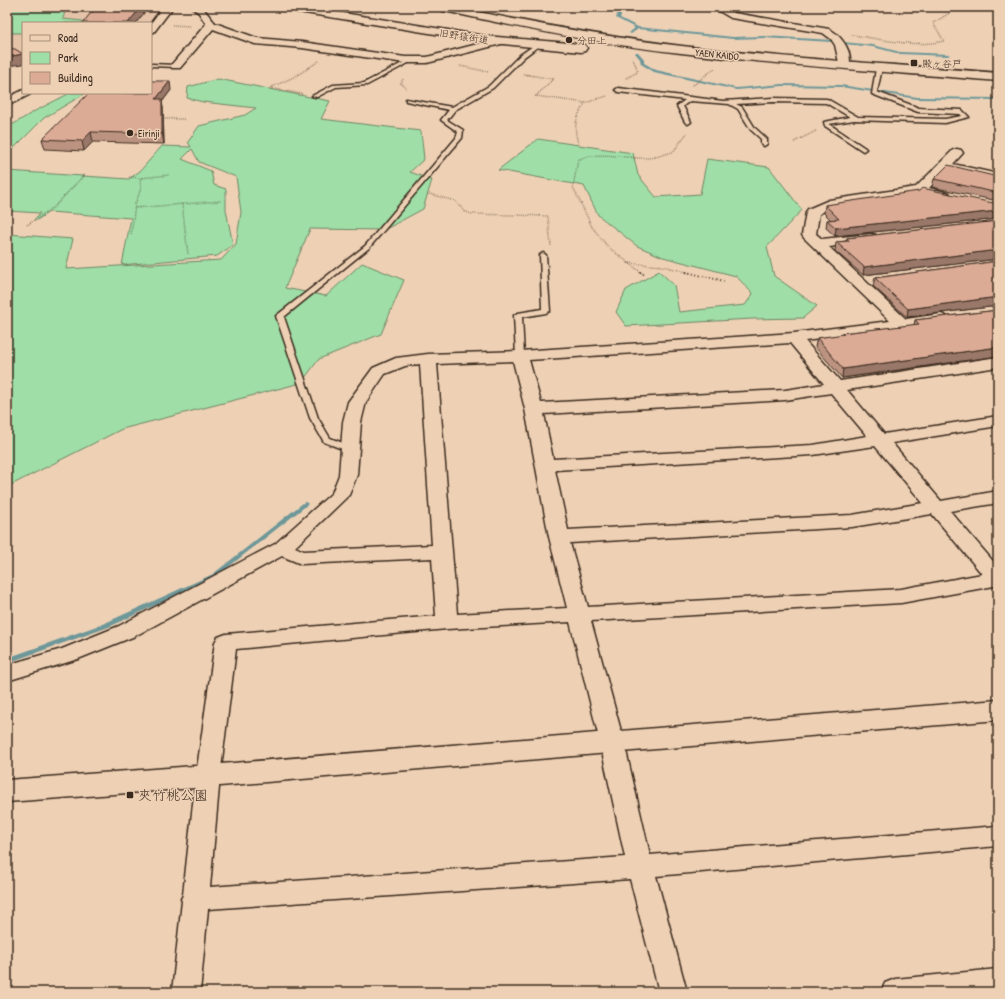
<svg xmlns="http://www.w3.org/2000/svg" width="1005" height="999" viewBox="0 0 1005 999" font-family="'Patrick Hand','Klee One',sans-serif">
	<rect width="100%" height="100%" fill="#eed1b5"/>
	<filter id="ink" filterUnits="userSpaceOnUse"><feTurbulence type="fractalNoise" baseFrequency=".025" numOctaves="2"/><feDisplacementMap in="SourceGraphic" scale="8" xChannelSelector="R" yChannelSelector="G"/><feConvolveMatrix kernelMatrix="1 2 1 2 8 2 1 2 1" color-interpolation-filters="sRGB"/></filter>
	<g filter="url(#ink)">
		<path fill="#e5c3a9" d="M7,7H164L151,23H23V52L7,53Z"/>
		<path fill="#9fdea7" stroke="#6d8462" d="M7,7H66L63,19L83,21V23H23V33H7Z
			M218,79L330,101L321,119L421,131L424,159L410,172L432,180L423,209L384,230L310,229L285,288L326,296L362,263L404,280L381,334L319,359L301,383L122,429L7,487V234L73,239L66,269L221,260L236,244L241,212L236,177L199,162L192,149L182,159L211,171L214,185L226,189V210L233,245L217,256L122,265L131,218L49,212L37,220H34L40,213L7,211V171L129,179L140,171L162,146L191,147L188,142L199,126L245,115L256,108L203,102L187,98L188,87Z
			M70,93H86L44,118L7,155V128L35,111Z
			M538,139L633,153L638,175L656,197L700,194L707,159L769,167L802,210L767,247L774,276L817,306L803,318L752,319L626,326L616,312L626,290L659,271L674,285L679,312L745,305L753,294L736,276L663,257L637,246L598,215L584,186L498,170Z"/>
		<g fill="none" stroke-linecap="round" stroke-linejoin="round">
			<path fill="#6d9799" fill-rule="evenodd" d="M619,7H621L622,12L620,18L638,27L733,37L764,36L832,40L834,41L832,42L764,38L733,39L638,29L631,34L629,33L635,28L616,18L618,12Z
				M843,42L873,45L900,52L948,54L950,55L948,56L900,54L873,47L844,44L842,43Z
				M636,52H638L644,59V63L656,70L736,88L782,84L841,85L917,97L998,98V100L917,99L841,87L782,86L736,90L654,72L641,64L640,59L635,53Z
				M305,502L307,503L308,504L307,505L217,576L109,627L7,663V658L105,623L213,574L303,503Z"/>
			<g stroke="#3b2a1e" stroke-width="3">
				<path id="lane" d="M536,44L540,45L524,57L493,88L455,110L447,120L463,130L462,138L369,248L284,317L318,418L330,438L353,447L354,449L350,452L324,442L310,418L276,316L365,246L456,138L458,132L441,120L449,110L406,101V99L452,107L489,86L520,55Z
					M7,54H23V56H7Z
					M410,59L414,60L367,85L336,87L317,97L312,96L333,85L364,83Z
					M151,64L176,65L178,66L176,67L151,66Z
					M879,66L882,68L877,92L919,108L962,110L969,117L945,123L854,120L829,124L865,148L866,149L863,151L825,126L824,122L850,117L826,103L773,102L736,104L742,107L755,128L767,139V144L764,146L761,144V139L751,130L738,109L729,104L690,101L683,106L691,122L688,124L685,122L677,106L685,100L618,92L615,90L618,88L723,101L773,98L827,99L858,117L945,119L962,116L960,114L918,112L872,94L876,68Z
					M543,253L546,255L550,311L546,313L522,317L524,356L520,358L516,356L514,315L518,313L542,309L540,255Z"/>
			</g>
			<g stroke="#3b2a1e" stroke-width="3">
				<path id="street" d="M163,7H173L154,32L151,33V23Z
					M191,7H202L215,23L257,38L302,42L405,57H427L501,38L506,41L505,43L427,63H405L302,48L255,44L213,29L180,68H172L171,66L172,64L206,24L199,13Z
					M712,7H724L734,13L829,29C841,35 855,54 848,67H840L835,45L831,39L823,33L731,18Z
					M23,90V93H31L29,95L7,106V98Z
					M957,149L961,150L963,153L953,164L998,174V182L947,170L929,188L949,193L951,196L949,199L944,200L920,194L832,207L819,214L816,234L822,239L871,234L876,235L878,238L876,241L829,247L906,319L941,314L946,316L949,319L946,322L805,341L840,381L998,357V367L847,390L884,434L998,416V426L892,443L941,501L998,491V503L950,511L998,567V587L994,586L901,603L591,621L624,742L650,855L998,826V846L656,876L687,992H659L630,879L208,909L200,992H172L182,901L181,899L183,895L196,776L215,642L218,637L226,634L436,616L432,558L301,564L282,556L135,636L78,659L7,681V665L62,649L119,626L275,544L332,493L339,475L343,422L348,402L373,368L396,358L428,354L520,351L794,333L890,321L804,238L802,235L806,212L808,209L829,200L916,187L953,150ZM790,343L824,384L785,390L541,403L529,360ZM513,361L525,409L549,537L567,608L457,614L437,364ZM420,364L432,545L304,551L295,547L349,495L357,475L361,422L366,402L385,374L405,366ZM831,393L867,436L813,445L553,459L544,414L785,400ZM875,446L923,503L852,515L568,530L555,470L813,455ZM932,514L982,574L901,589L588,607L570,543L852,527ZM570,622L600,742L625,857L210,887L220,776L236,649L447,629Z
					M998,969V992H881L885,983L895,979Z"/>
			</g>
			<g stroke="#3b2a1e" stroke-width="3">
				<path id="secondary" d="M281,7H306L485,36L581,44L585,45L587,48L585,51L581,52L485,42L286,10Z
					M435,7H455C530,23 605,37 682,46C787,59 893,64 998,73V81C892,72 787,66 681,53C600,44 520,28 440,10Z
					M998,700V720L208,787L7,802V780L208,765Z"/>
			</g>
			<path stroke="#3b2a1e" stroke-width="1.5" stroke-dasharray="0.5 1.5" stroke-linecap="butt" d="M172,25L189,26
				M852,35C883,39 913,48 944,41L933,23L948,14L956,7
				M460,66L489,72
				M523,74L553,79L536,96L585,103L607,96
				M626,78L636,73L638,70L632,58
				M403,79L401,83L407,89
				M692,86L715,68
				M302,94L270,88L296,76L319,61
				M161,119H184
				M794,142L816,131
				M578,143C573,127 576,117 585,103
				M129,177L140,178L169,175
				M429,194L455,201L464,211L471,214L548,216L551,246
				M182,204L188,254
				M134,208L221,201
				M27,225L54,207L85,174
				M131,236L135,204L141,189L140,178
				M628,263L663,266L690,273
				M642,273L608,247L592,227L573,187L578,160C598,150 625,159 646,158C655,158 664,154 673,152L687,133"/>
			<path stroke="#3b2a1e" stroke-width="2" stroke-dasharray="1 2.5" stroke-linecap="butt" d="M640,272L645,275
				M686,272L724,281"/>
			<use href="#lane" fill="#eed1b5" fill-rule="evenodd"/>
			<use href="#street" fill="#eed1b5" fill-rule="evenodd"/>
			<use href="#secondary" fill="#eed1b5" fill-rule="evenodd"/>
		</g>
		<path fill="#bc9381" stroke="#3b2a1e" d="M171,90L162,102L163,108L164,144L93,142L84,151L45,149L42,139L151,93Z
			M998,177V201L932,187L934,179Z
			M998,204V219L835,236L826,228L827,220H831L824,213L825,205Z
			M998,221V259L863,275L835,251L836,242L846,241L847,238Z
			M998,261V306L907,317L873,286L875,278Z
			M998,310V356L842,378L815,347L817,338L842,335V333L914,325L915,320Z"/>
		<path fill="#997869" stroke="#3b2a1e" d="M141,7H149L136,23H128Z
			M7,44H8L10,52L7,53Z
			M23,54V64L7,66V57Z
			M170,81L171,90L162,102L163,108L164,144L156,99Z
			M91,132L93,142L84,151L82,141Z
			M998,211V219L835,236L836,228Z
			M998,250V259L863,275L864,267Z
			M998,297V306L907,317L908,309Z
			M998,347V356L842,378L843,369Z"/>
		<path fill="#dbab96" stroke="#3b2a1e" d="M98,7H141L128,23H83L89,15Z
			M7,48L15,49L23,54L7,57Z
			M151,81H170L156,99H162V134L91,132L82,141L42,139L89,93H151Z
			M948,165L998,177V193L934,179Z
			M922,188L998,204V211L836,228L827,220L839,219L825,205L919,191Z
			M998,221V250L864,267L836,242L849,241L847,238Z
			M998,261V297L908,309L875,278Z
			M998,310V347L843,369L817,338L844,334L842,333L919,324L915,320Z"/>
	</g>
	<g fill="#3b2a1e" stroke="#eed1b5" stroke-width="1.5">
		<circle cx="569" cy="40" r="4"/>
		<rect x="910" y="59" width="8" height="8" rx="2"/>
		<circle cx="130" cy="133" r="4"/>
		<rect x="126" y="791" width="8" height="8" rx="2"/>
	</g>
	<g text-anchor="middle" stroke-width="3" stroke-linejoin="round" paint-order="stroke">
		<g font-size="10" fill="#3b2a1e" stroke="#eed1b5">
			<text transform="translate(464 36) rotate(9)" y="4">旧野猿街道</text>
			<text transform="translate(717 54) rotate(6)" y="4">YAEN KAIDO</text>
		</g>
		<g font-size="10" fill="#3b2a1e" stroke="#eed1b5" text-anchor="start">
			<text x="577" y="44">分田上</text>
			<text x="922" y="67">殿ヶ谷戸</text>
			<text x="138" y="137">Eirinji</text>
		</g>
		<g font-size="14" fill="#3b2a1e" stroke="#eed1b5" text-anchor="start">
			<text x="138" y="800">夾竹桃公園</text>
		</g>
	</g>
	<rect width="1005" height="999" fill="none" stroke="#eed1b5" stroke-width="24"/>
	<rect x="12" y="12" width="981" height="975" fill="none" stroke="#3b2a1e" stroke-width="1.5" filter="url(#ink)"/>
	<rect x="22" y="22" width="130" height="72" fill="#eed1b5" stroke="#a68e79"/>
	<rect x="30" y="35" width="20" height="6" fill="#eed1b5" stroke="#a68e79"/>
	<text x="58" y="42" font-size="12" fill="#3b2a1e">Road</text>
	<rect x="30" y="52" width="20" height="12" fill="#9fdea7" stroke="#a68e79"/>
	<text x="58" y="62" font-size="12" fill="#3b2a1e">Park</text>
	<rect x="30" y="72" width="20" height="12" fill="#dbab96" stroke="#a68e79"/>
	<text x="58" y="82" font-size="12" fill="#3b2a1e">Building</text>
</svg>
